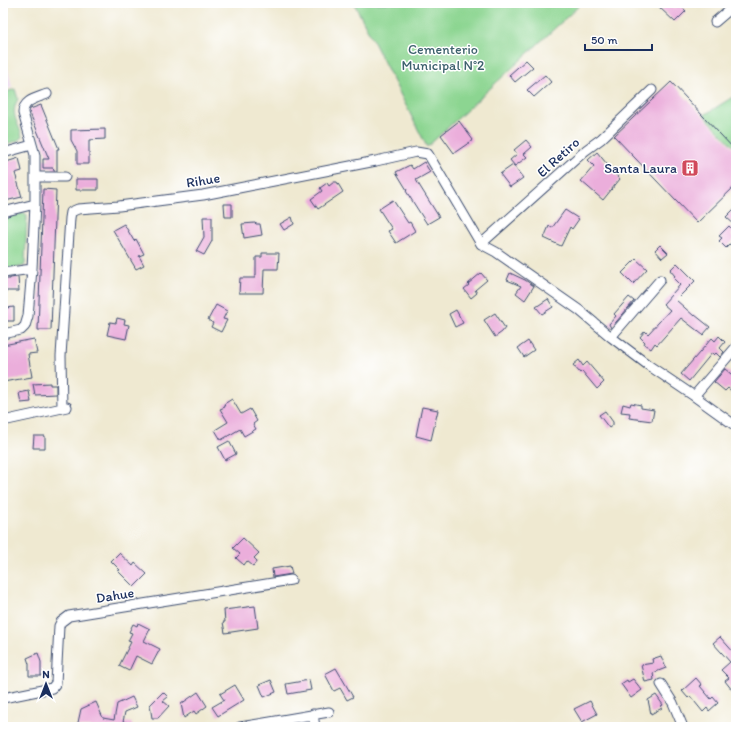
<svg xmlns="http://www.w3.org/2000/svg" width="739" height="730" viewBox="0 0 739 730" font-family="Itim,sans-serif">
	<rect width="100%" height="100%" fill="#fff"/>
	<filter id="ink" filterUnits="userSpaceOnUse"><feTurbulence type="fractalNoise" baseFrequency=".025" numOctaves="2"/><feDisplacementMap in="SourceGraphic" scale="8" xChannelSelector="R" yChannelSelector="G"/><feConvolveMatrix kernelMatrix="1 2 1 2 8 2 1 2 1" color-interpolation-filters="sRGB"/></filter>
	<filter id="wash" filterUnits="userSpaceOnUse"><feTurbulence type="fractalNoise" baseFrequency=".012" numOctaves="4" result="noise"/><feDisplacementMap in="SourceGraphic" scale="16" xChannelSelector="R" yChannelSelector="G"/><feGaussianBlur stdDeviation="0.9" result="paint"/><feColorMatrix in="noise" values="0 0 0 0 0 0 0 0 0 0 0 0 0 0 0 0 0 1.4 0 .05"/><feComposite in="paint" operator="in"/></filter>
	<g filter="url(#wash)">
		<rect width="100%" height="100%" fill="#efe9d1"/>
		<path fill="#e9d2ee" d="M3,48L12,87L3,90Z"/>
		<path fill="#8cd591" stroke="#548278" d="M354,3H582L427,147Z
			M15,89L18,99C9,115 19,122 22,137L17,141L3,145V93Z
			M736,95V149L704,115Z
			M24,213L27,215L25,264L24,266L3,271V218Z"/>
		<g id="blocks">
			<path fill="#ebaedb" d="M663,3H669L675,8L679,4L686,11L675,22L659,7Z
				M526,60L533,67L515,82L509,75Z
				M545,75L551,82L534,97L527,90Z
				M671,82L736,151V185L697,223L614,136Z
				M41,105L59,149H57V171H54L53,168H43V159H49L29,111L30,109Z
				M459,121L473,140L454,153L441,135Z
				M105,129V139L89,140V164H77V151L71,140V130Z
				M526,140L532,147L524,154L527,157L515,166L510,160L517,154L514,150Z
				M597,152L611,169L620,179L603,200L581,181L594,166L588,160Z
				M19,158L22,171L15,173L22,197L5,201L3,195V163Z
				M424,162L430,172L416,180L439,217L427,224L406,191L407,190L396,172L410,165L413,169Z
				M513,165L523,178L510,187L500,174Z
				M76,179H98V190H76Z
				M334,182H337L343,192L318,209L311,199L322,191L320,188L327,183L329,186Z
				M43,189L56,190L51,330H38Z
				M393,200L408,223L410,222L415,231L396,243L388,231L392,229L379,209Z
				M224,204H232V217H225Z
				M736,207V226L726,217Z
				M565,210L579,219L572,229L570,227L561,246L544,238L549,226L552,228Z
				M203,217H212V241L204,255L196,251L204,237Z
				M292,217L294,224L284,230L280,224Z
				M255,223L256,224H260L262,235L244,238L242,224Z
				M124,224L134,241L136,239L144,254L139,256L144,265L136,269L113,230Z
				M729,226L735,232L731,235L735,239L726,248L719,241L722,238L719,236Z
				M660,245L668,253L662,258L655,250Z
				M262,253H279L278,269H264L263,293H239L240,278H255V275H256V257H262Z
				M636,259L647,269L633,284L622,273Z
				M677,263L695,281L676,300L694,316L695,315L710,327L703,335L681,318L657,345L655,343L651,349L644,344L645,342L640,337L645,331L648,334L670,310L663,304L680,285L673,278L675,276L670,270Z
				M481,273L487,280L475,290L477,293L471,298L464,289L469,285L468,284Z
				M510,273L525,280L534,286L525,300L516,293L521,286L507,280Z
				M18,277L19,291H3V279H10V278Z
				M629,297L634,301L611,328L609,324L616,316L614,314Z
				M548,299L553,307L542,314L536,307Z
				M216,305L227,311L223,319L227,320L221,332L211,327L213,323L208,320Z
				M14,307V321H6V308Z
				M456,310L463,323L455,327L449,314Z
				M495,313L505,328L502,332L495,337L484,320Z
				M117,318L125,320L124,324L129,325L126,339L107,335L110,322L116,323Z
				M719,336L725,342L720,348L724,352L720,357L716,353L714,355L712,353L689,381L681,374L712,338L715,341Z
				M34,339L37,353L28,354L32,377L3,382V366H5L3,357V345Z
				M528,341L534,350L524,357L518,348Z
				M579,360L583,366L587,362L604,382L597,389L582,371L580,373L573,365Z
				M725,369L736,378V395L728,388L725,391L714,382Z
				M50,383V385H56V394L35,395L33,384Z
				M29,391L31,402L21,403L19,393Z
				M232,399L241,414L250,409L257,421L253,424L256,429L244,436L240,429L221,440L215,430L228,422L220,409L225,407L224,404Z
				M631,403L641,405V408L654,410L652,421L629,418L630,413L621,412L623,404L630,406Z
				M422,407L438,410L431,440L416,436Z
				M605,411L613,422V425L609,428L599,415Z
				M34,436H45V448H33Z
				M229,441L236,454L225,460L218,447Z
				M243,538L259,553L254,558L257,561L253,566L247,561L244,565L236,558L240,554L233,548Z
				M119,553L133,566L135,563L147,574L134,587L118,571L120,570L111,561Z
				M290,566L292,574L273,577L272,569Z
				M255,606L258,628L225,633L223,622H225L224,610Z
				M138,623L150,629L144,641L160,649L152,664L136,656L129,671L119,666L131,642L128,641L132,633L129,632L133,624L137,626Z
				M720,637L736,655V695L725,681L729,678L721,670L730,662L713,643Z
				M38,653L41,662V676H29V664L27,658Z
				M661,656L666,668L653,673L654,680L645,682L641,665L653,663L652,659Z
				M336,668L353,697L347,700L340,688L334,691L325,674Z
				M696,678L702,685L700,686L711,699L713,697L718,703L709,711L707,708L703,712L690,696L688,698L682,691Z
				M633,679L642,690L631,698L621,684L627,680L628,682Z
				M271,680L276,692L264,697L259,685Z
				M309,680L311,690L288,694L286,684Z
				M235,685L244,700L218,716L212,707L224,700L220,694Z
				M163,692L168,697L163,701L169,706L158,718H152L150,705Z
				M198,692L207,706L196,714L194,711L184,718L181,704Z
				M656,695L663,705L661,706L662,708L651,714L648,700Z
				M132,697L137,707L125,712L123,722L132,723V727H77L81,709L96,702L103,718L114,720L117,704Z
				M590,701L597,714L582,722L574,709Z"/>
		</g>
	</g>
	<g filter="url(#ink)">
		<use href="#blocks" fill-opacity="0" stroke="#3b4b6f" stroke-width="1"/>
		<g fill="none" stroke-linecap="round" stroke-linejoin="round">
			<g stroke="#3b4b6f" stroke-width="11">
				<path id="minor" d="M715,22L736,4
					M3,153L32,145
					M35,177H65
					M3,212L35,204
					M481,244L586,150L601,139L652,90
					M3,273L32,269
					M3,334L21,330L25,326L28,316L32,269L35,204V155L23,113C23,100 37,98 47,94
					M611,337L660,280
					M694,396L736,347
					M62,408L61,356L70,218L71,212L78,209L119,206L203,195L376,161L416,152L428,154L481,244L496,252L579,310L611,337L648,365L694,396L733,424
					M3,421L67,407
					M661,684L673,703L683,727
					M3,698L52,688L56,683L59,626L61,622L69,616L291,580
					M313,714L315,727
					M240,727L329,712"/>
			</g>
			<use href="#minor" stroke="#fff" stroke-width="9"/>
		</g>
	</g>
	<defs>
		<g id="building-square" transform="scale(0.9)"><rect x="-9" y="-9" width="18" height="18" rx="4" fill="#d1495b" stroke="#fff"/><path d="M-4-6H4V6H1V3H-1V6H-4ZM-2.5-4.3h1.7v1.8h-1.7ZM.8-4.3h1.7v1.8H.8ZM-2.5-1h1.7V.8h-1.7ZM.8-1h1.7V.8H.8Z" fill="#fff"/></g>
	</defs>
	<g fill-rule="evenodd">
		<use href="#building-square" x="690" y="168"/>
	</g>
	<g text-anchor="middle" stroke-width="3" stroke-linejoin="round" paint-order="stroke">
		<g font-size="14" fill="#3d616d" stroke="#fff">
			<text x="443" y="54">Cementerio<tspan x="443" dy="16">Municipal N°2</tspan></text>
		</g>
		<g font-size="14" fill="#1b2f5e" stroke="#fff">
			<text transform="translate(558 157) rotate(-42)" y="5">El Retiro</text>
			<text transform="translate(203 180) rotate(-9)" y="5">Rihue</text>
			<text transform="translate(115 595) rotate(-9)" y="5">Dahue</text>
		</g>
		<g font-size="14" fill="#1b2f5e" stroke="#fff" text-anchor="end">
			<text x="677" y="173">Santa Laura</text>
		</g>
	</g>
	<rect width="739" height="730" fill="none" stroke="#fff" stroke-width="16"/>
	<g transform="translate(46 684)" stroke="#ffffff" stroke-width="3" paint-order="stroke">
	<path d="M0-3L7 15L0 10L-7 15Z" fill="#1b2f5e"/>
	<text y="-6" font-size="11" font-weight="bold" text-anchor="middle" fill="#1b2f5e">N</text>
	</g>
	<path d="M585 44v6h67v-6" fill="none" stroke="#1b2f5e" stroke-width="2"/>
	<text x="591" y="44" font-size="12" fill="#1b2f5e" stroke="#ffffff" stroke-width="3" paint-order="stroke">50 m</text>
</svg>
